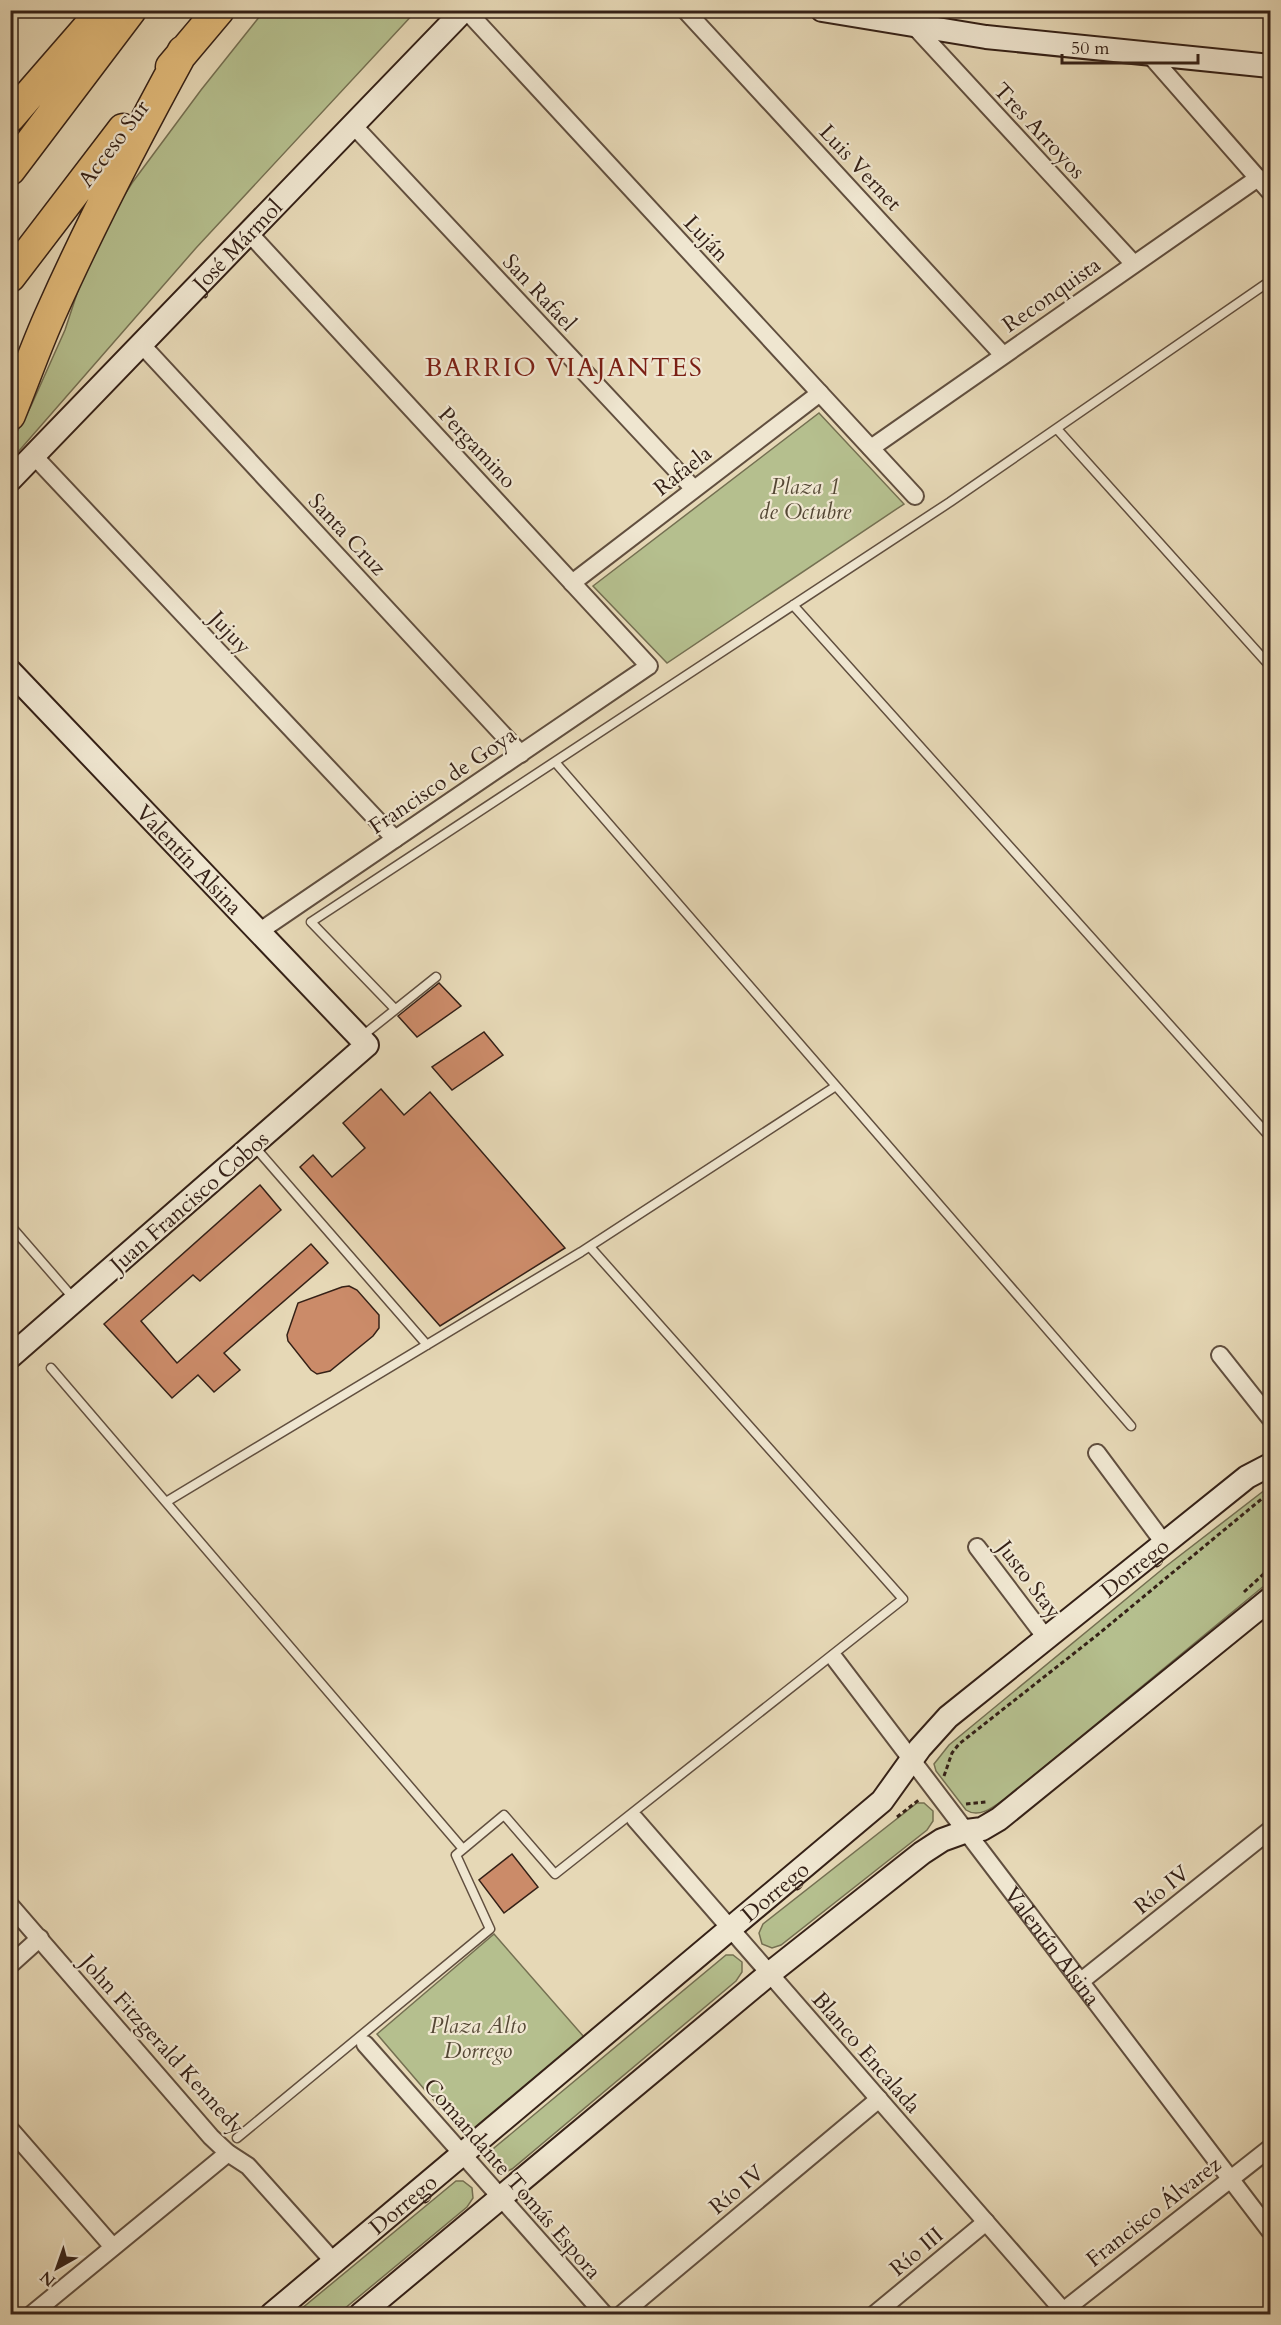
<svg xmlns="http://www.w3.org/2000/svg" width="1281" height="2325" viewBox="0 0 1281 2325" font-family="Cardo,serif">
	<rect width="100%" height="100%" fill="#e6d8b6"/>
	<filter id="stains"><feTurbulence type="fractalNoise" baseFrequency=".00333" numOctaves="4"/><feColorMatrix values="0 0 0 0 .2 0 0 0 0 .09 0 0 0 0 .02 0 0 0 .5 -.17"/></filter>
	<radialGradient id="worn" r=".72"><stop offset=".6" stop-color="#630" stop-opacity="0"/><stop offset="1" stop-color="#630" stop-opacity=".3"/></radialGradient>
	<path fill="#b5bf8e" stroke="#757052" stroke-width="1.5" d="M264,11H416L196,248L11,460V443L31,406L65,330L93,245L132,183L201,90Z
		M819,413L904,504L667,663L593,586Z
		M1270,1486V1581L1010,1795C998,1803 981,1820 966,1810L936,1771L934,1764L949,1745L1165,1567Z
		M917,1803H924L933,1811V1821L927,1830L781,1945L772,1948L762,1944L759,1933L763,1924Z
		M494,1934L584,2037L472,2133L461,2132L377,2034Z
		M726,1955H733L742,1962V1972L736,1981L512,2169L503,2173L493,2169L489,2158L494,2148Z
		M456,2181H463L472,2188L473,2198L467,2207L338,2314H295Z"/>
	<path fill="#cb8b69" stroke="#352117" stroke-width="1.5" d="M439,983L461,1006L417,1037L398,1016Z
		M484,1032L503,1055L452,1090L432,1067Z
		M381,1089L404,1115L430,1092L565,1248L440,1326L300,1167L313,1155L332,1177L365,1148L343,1123Z
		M260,1185L281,1210L200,1281L193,1275L141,1321L177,1363L311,1244L328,1263L224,1353L240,1370L214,1392L198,1375L172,1398L104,1324Z
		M349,1286L357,1290L379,1315V1328L373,1336L330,1371L317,1374L311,1370L288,1341L287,1335L298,1303L342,1287Z
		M512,1854L538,1887L504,1913L479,1880Z"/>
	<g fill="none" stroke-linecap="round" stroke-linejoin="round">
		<g stroke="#614f3f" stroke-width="11">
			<path id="lane" d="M1057,429L1270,666
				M793,605L1270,1137
				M555,762L1131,1426
				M394,1008L311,922L950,502L1270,281
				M361,1037L436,977
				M254,1146L427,1345
				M10,1225L75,1300
				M51,1368L463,1849
				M166,1502L581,1252L836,1086
				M237,2138L490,1929L456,1855L504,1815L555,1874L903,1599L590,1247"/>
		</g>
		<g stroke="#614f3f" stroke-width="20">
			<g id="street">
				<path d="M466,10L915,496"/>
				<path d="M685,10L1003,355"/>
				<path d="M915,27L1133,263"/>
				<path d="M1149,54L1270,192"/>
				<path d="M353,125L694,489"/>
				<path d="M249,233L649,666L260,931"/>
				<path d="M141,344L521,754"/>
				<path d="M871,448L1258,178"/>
				<path d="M34,456L395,839"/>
				<path d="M572,583L820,393"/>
				<path d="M1220,1355L1270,1418"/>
				<path d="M1097,1453L1164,1543"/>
				<path d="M977,1547L1046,1638"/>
				<path id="s1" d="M835,1659L1270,2231"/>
				<path d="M635,1819L1066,2314"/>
				<path d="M10,1905L211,2137L228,2153L248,2166L334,2262"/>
				<path d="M10,1965L40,1938"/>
				<path d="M1080,1982L1270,1830"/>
				<path d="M365,2044L604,2314"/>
				<path d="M10,2129L113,2247"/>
				<path d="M1063,2311L1270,2148"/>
				<path d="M32,2314L228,2153"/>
				<path d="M622,2314L879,2099"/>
				<path d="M875,2314L986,2222"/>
			</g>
		</g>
		<g stroke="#352117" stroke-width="26">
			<g id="secondary">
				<path d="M822,10L986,37L1270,66"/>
				<path id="s2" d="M10,480L464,10"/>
				<path id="s3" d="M10,671L367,1045L10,1357"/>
				<path id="s4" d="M272,2314L882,1801L920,1748L948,1717L1247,1477L1270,1465"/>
				<path d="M361,2314L769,1974L922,1853L942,1840L967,1831L982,1829L999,1819L1270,1599"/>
			</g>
		</g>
		<g stroke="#352117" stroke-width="33">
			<path id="highway" d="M171,67L219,10
				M10,117L103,10
				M10,170L131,10
				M10,277L123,129
				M10,415C24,381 36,346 51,313C91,223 136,137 183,51"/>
		</g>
		<path stroke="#352117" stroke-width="3" stroke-dasharray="4.5 3" stroke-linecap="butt" d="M1244,1592L1270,1568
			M944,1776L952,1753L959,1744L1096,1636L1270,1492
			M966,1804L986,1802
			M897,1817L920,1799"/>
		<use href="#lane" stroke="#efe6d0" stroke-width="8"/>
		<use href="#street" stroke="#efe6d0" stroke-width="16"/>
		<use href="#secondary" stroke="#efe6d0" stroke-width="22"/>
		<use href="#highway" stroke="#e3bc7b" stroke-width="30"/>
	</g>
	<g text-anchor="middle" stroke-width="4.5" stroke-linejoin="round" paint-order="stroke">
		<g font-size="22" fill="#352117" stroke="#efe6d0">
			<text transform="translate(1040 130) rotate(47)" y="8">Tres Arroyos</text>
			<text transform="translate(113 143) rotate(-53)" y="8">Acceso Sur</text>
			<text transform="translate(861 167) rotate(47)" y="8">Luis Vernet</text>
			<text transform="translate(707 238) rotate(47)" y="8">Luján</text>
			<text dy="8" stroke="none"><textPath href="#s2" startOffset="327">José Mármol</textPath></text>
			<text transform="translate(540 292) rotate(47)" y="8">San Rafael</text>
			<text transform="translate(1051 294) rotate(-35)" y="8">Reconquista</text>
			<text transform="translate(478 447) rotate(47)" y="8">Pergamino</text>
			<text transform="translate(682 470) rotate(-38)" y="8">Rafaela</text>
			<text transform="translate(348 534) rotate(47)" y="8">Santa Cruz</text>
			<text transform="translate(231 632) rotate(47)" y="8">Jujuy</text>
			<text transform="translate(442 780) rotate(-34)" y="8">Francisco de Goya</text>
			<text dy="8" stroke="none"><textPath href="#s3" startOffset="260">Valentín Alsina</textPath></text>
			<text transform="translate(189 1201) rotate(-41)" y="8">Juan Francisco Cobos</text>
			<text dy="8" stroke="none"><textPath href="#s4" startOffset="1143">Dorrego</textPath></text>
			<text transform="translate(1030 1579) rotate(53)" y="8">Justo Stay</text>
			<text transform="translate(1161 1889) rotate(-39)" y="8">Río IV</text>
			<text dy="8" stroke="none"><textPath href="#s4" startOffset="657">Dorrego</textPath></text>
			<text dy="8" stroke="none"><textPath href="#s1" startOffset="360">Valentín Alsina</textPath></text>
			<text transform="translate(163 2044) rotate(48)" y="8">John Fitzgerald Kennedy</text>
			<text transform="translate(867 2052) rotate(49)" y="8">Blanco Encalada</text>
			<text transform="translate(513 2178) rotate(49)" y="8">Comandante Tomás Espora</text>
			<text transform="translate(736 2189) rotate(-40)" y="8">Río IV</text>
			<text dy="8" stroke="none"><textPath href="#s4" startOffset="171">Dorrego</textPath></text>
			<text transform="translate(1153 2211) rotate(-38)" y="8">Francisco Álvarez</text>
			<text transform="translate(916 2251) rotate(-40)" y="8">Río III</text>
		</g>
		<g font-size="22" font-style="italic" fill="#554835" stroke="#efe6d0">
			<text x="805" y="494">Plaza 1<tspan x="805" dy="25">de Octubre</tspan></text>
			<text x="478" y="2033">Plaza Alto<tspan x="478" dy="25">Dorrego</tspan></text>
		</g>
		<g font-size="26" letter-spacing="1.5" fill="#7a1f14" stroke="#efe6d0">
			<text x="564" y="376">BARRIO VIAJANTES</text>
		</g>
	</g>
	<rect width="1281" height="2325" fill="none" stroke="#e6d8b6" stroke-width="36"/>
	<rect x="12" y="12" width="1257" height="2301" fill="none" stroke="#352117" stroke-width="3"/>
	<rect x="18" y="18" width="1245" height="2289" fill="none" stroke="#352117" stroke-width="1.5"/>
	<g transform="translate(57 2268) rotate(220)" stroke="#efe6d0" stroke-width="4.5" paint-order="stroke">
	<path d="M0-4.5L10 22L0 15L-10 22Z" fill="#352117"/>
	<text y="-9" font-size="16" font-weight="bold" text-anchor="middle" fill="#352117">N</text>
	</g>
	<path d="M1062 54v9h136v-9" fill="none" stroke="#352117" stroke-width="3"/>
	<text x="1071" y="54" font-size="18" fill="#352117" stroke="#efe6d0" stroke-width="4.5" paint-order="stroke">50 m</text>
	<rect width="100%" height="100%" filter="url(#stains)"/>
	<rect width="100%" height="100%" fill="url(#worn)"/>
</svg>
